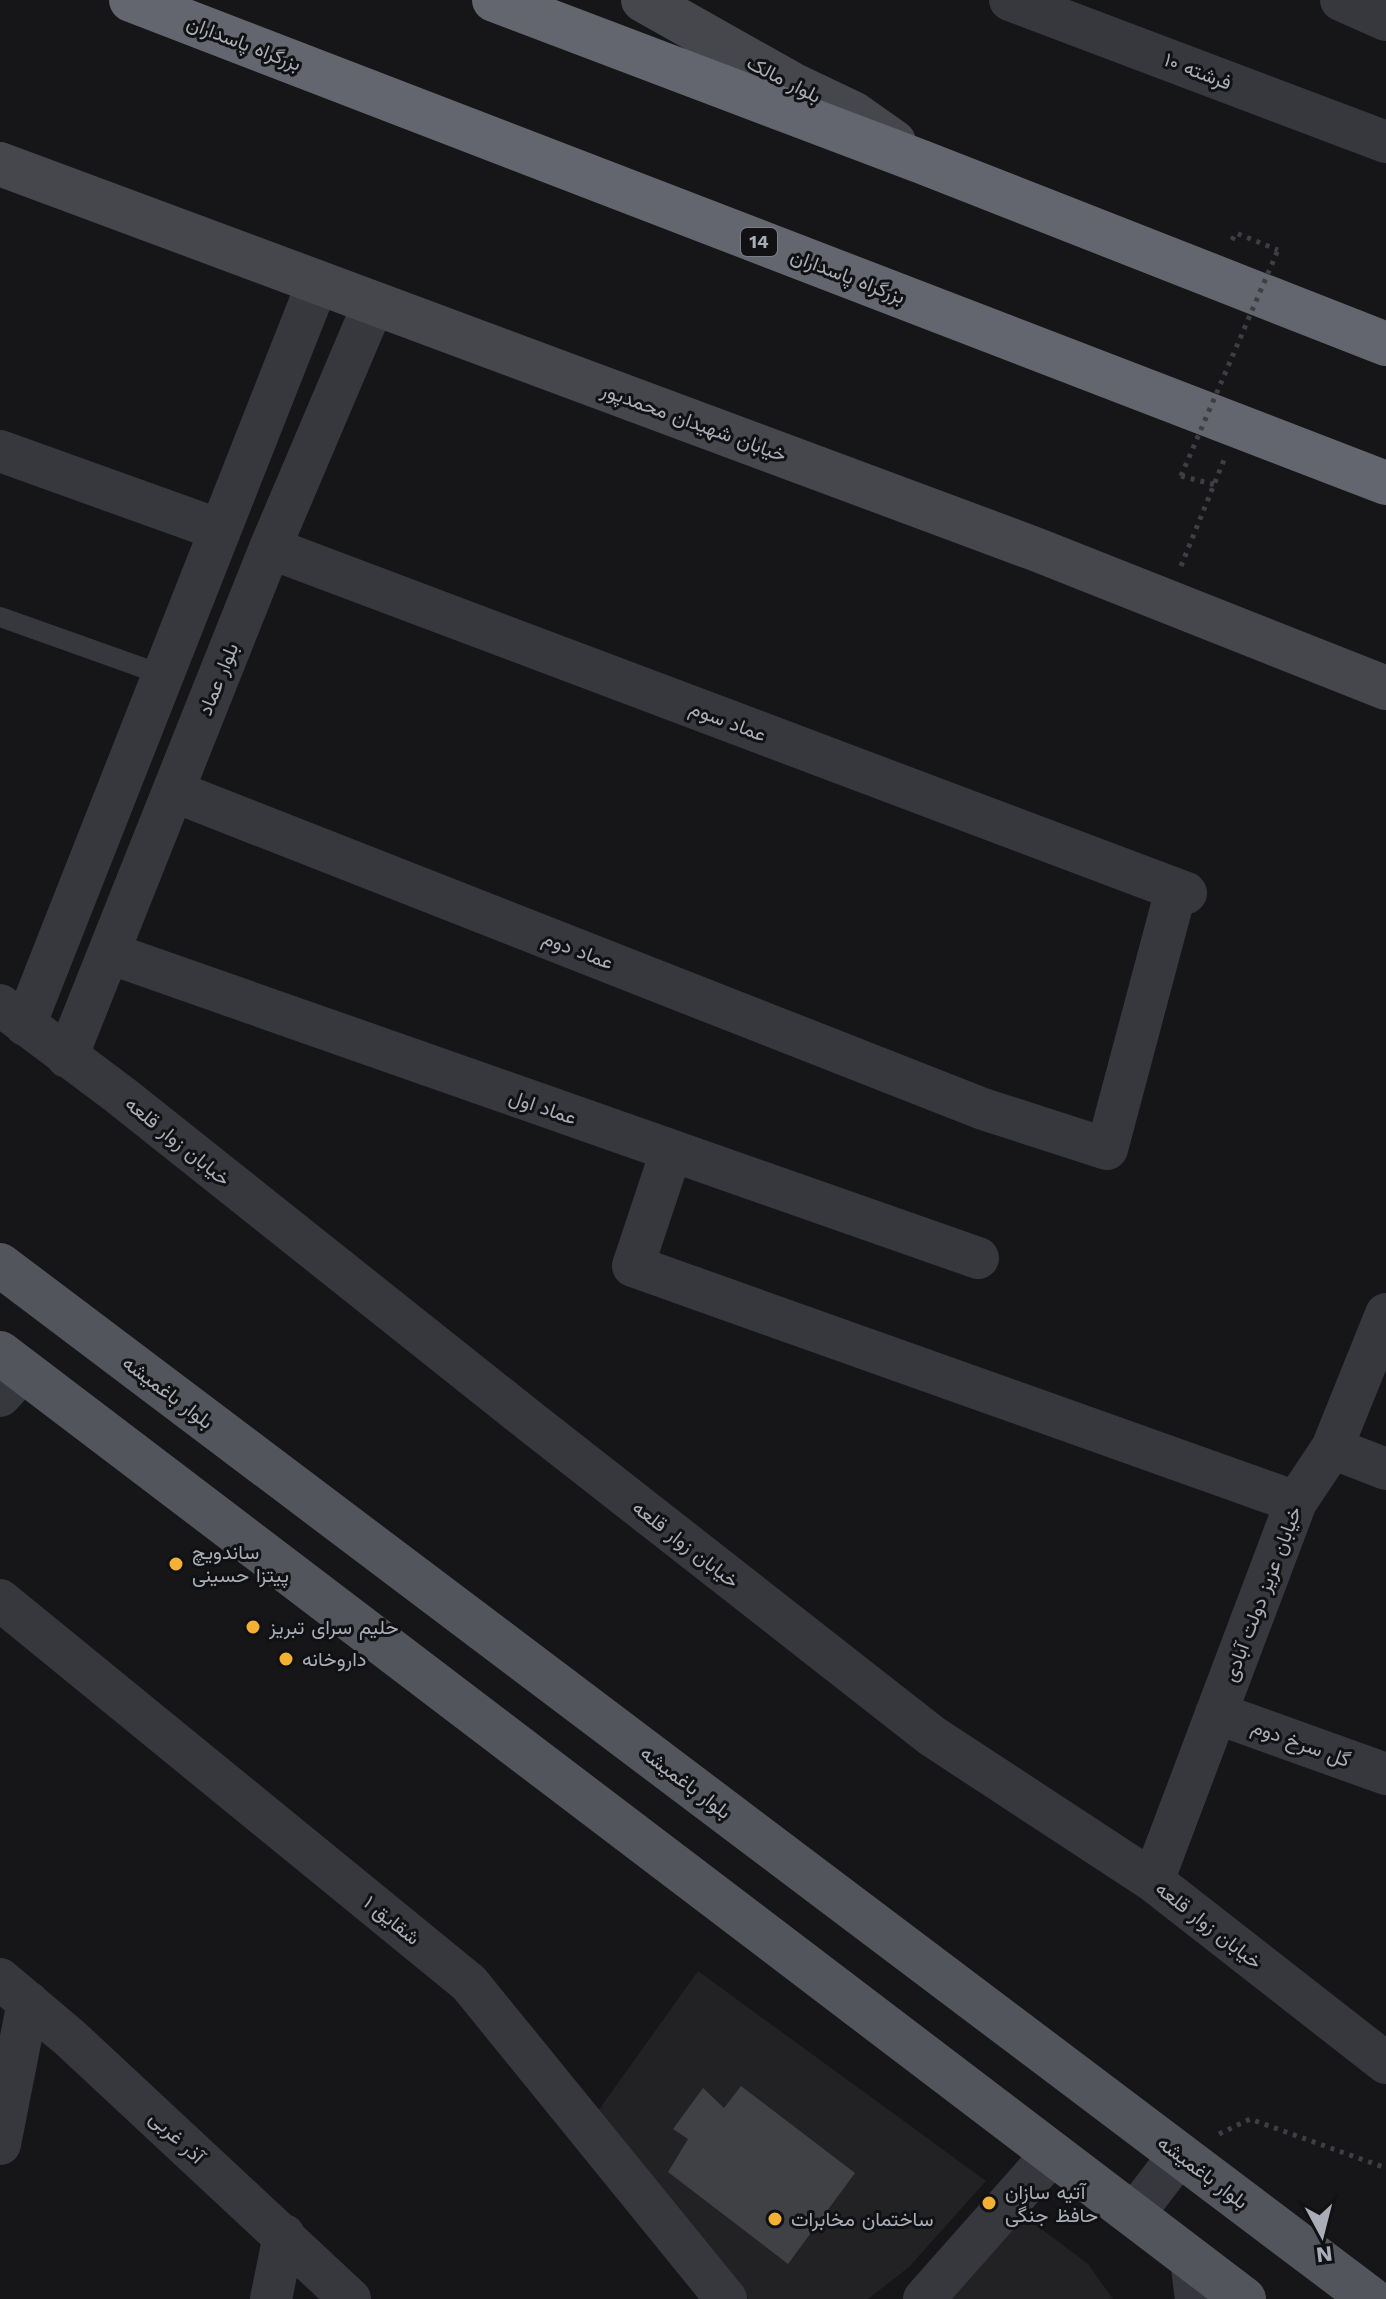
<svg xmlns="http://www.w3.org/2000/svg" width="1386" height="2299" viewBox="0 0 1386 2299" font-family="'Work Sans',Vazirmatn,sans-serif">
	<rect width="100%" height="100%" fill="#161618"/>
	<path fill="#222225" d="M698,1971L986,2181L909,2267L868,2299H748L598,2111Z
		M1019,2212L1088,2264L1113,2299H940Z"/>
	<path fill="#404145" d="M741,2086L855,2173L788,2264L668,2172L688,2139L673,2129L703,2088L724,2108Z"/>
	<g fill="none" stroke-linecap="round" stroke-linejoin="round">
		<path stroke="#3d3f44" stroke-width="5" stroke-dasharray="4 6" stroke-linecap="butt" d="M1232,240L1236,233L1278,250
			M1181,476L1216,485
			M1181,566L1224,460
			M1219,2134L1250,2119L1386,2168"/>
		<path stroke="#37383d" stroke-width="20" d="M0,617L163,675"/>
		<path stroke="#37383d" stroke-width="42" d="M1010,0L1386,142
			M1341,0L1386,20
			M0,451L220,530
			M270,548L1186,893
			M173,791L983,1109L1107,1149L1176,890
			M109,953L978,1258
			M0,1005L120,1095L531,1422L932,1736L1153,1881L1386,2063
			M25,1025L318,282
			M67,1057L270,548L374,303
			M671,1152L633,1266L1296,1502
			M0,1396L23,1371
			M1332,1448L1386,1469
			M0,1600L469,1983L726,2299
			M1216,1713L1386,1774
			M1153,1881L1296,1502L1332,1448L1386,1314
			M0,1979L70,2038L350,2299
			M0,2144L28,2002
			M1134,2214L1180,2154
			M1191,2260L1196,2299
			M271,2299L284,2235
			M924,2299L1053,2153"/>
		<path stroke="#45474d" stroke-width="44" d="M643,0L792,84L853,113L894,142
			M0,164L1035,549L1386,688"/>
		<path stroke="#53555c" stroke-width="44" d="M0,1265L1371,2299
			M0,1353L1244,2299"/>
		<path stroke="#63666e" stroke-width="44" d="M131,0L1386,483
			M494,0L922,162L1386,344"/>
		<path stroke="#3d3f44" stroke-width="5" stroke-dasharray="4 6" stroke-linecap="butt" d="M1181,476L1278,250"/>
	</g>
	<g fill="#f2b134" stroke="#111113" stroke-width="3">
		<circle cx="176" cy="1564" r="8"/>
		<circle cx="253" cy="1627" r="8"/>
		<circle cx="286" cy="1659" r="8"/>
		<circle cx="989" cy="2203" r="8"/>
		<circle cx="775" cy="2219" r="8"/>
	</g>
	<g text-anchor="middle" stroke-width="6" stroke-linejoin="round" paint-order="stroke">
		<rect fill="#111113" stroke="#7b7e86" stroke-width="2" x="741" y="228" width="36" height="28" rx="6"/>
		<g font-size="18" font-weight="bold" fill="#a8adb8">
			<text x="759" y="248">14</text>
		</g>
		<g font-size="20" fill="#a8adb8" stroke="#111113">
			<text transform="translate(244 43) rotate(21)" y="7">بزرگراه پاسداران</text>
			<text transform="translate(1198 71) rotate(21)" y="7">فرشته ۱۰</text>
			<text transform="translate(784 79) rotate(27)" y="7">بلوار مالک</text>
			<text transform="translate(848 276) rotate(21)" y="7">بزرگراه پاسداران</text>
			<text transform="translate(694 422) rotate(20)" y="7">خیابان شهیدان محمدپور</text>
			<text transform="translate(218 679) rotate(-68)" y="7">بلوار عماد</text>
			<text transform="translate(728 721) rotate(21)" y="7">عماد سوم</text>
			<text transform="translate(578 950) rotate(21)" y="7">عماد دوم</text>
			<text transform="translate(543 1107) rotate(19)" y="7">عماد اول</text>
			<text transform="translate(178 1141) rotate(39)" y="7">خیابان زوار قلعه</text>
			<text transform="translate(168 1392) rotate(37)" y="7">بلوار باغمیشه</text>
			<text transform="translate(686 1544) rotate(38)" y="7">خیابان زوار قلعه</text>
			<text transform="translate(1262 1594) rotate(-69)" y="7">خیابان عزیز دولت آبادی</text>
			<text transform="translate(1301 1743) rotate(20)" y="7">گل سرخ دوم</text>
			<text transform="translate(686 1782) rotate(37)" y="7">بلوار باغمیشه</text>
			<text transform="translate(392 1920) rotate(39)" y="7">شقایق ۱</text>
			<text transform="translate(1209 1925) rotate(38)" y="7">خیابان زوار قلعه</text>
			<text transform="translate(177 2137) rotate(43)" y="7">آذر غربی</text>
			<text transform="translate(1203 2172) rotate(37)" y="7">بلوار باغمیشه</text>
		</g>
		<g font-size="20" fill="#a8adb8" stroke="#111113" text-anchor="start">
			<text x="192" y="1559">ساندویچ<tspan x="192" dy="23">پیتزا حسینی</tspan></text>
			<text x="269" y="1634">حلیم سرای تبریز</text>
			<text x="302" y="1666">داروخانه</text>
			<text x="1005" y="2199">آتیه سازان<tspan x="1005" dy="23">حافظ جنگی</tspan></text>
			<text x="791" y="2226">ساختمان مخابرات</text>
		</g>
	</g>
	<g transform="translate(1322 2235) rotate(173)" stroke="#111113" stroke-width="6" paint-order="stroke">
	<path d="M0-6L14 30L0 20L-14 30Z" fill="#a8adb8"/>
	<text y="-12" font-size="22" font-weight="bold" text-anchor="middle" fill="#a8adb8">N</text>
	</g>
</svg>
